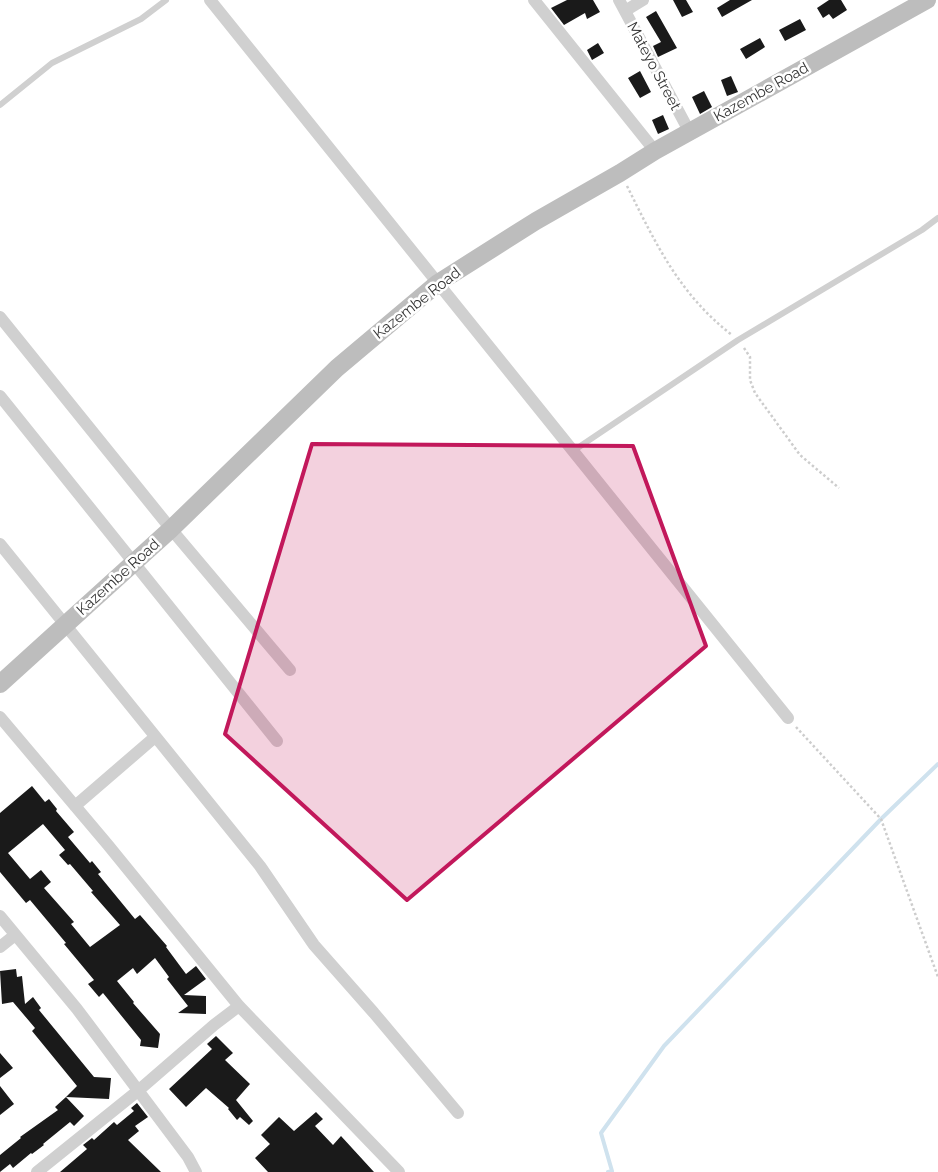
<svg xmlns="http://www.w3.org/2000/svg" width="938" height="1172" viewBox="0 0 938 1172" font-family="Raleway,sans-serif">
	<rect width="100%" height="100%" fill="#fff"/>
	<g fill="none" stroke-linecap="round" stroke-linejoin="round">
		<path stroke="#cfe2ee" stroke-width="4" d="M608,1172L612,1171L601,1133L664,1046L881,819L938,764"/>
	</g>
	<path fill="#1a1a1a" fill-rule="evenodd" d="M567,0H593L600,12L587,19L585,13L564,25L551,8Z
		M673,0H686L693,12L682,17Z
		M730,0H752L722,17L717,8Z
		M829,0H841L847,10L833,19L829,14L823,18L817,8Z
		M656,11L677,48L658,57L653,46L661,42L646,17Z
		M800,19L806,30L785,41L779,30Z
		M760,38L765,47L746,59L740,49Z
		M598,43L604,53L592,60L587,50Z
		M640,71L651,92L640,98L628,78Z
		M731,76L738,92L727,96L721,80Z
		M704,91L712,107L700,114L692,97Z
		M663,115L669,129L658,134L652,120Z
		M32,786L45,802L49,799L57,809L56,811L74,832L68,837L90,863L92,861L101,872L98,874L135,919L140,915L167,946L166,947L186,974L196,966L206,979L184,995L206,996V1014L178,1013L188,1006L167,979L169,977L155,958L137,974L133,968L117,981L134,1002L133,1003L160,1034L158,1048L140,1046L141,1040L103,993L99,997L88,984L94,980L64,944L66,943L30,900L26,903L0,872V813ZM43,824L65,850L59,855L68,865L70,864L93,891L91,892L120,925L90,947L71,924L74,922L44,888L51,882L41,870L30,879L8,853Z
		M16,969L17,977L22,976L25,1004L33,997L41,1008L39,1010L94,1077L111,1078L109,1099L66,1097L77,1086L32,1031L35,1028L13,1002L2,1004L0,971Z
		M216,1036L233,1053L225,1060L250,1084L236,1100L253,1121L249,1125L240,1117L237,1120L228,1109L229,1108L206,1088L186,1107L169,1089L212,1049L207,1044Z
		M0,1053L13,1068L0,1078Z
		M0,1086L14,1104L0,1115Z
		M66,1097L84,1116L74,1126L70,1122L43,1144L44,1145L32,1154L31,1153L13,1168L10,1164L0,1172V1155L21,1138L20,1137L58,1110L55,1107Z
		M137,1103L148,1117L135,1126L139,1131L128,1140L161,1172H60L87,1149L83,1145L92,1138L94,1140L114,1122L117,1125L134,1111L131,1108Z
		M316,1112L323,1119L315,1126L333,1145L341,1136L374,1172H268L255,1158L270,1144L261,1135L279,1117L294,1131Z"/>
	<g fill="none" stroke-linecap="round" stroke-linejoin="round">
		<path stroke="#cdcdcd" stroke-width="2.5" stroke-dasharray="2.5 2.5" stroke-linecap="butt" d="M627,186C656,244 679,294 732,335
			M744,348L750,357V380L755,393L800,455L839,488
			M796,727L881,819L938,977"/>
		<path stroke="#d0d0d0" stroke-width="6" d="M0,105L52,63L141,19L166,0
			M573,451L738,340L922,230L938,218"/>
		<path stroke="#d0d0d0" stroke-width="12" d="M210,0L788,718
			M534,0L655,151
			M619,0L689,131
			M625,11L643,0
			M0,317L171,529L290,670
			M0,396L277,741
			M0,544L260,866L314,945L374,1013L458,1113
			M0,717L108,845L239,1006L399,1172
			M75,806L155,737
			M0,916L77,1009L188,1157L196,1172
			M0,947L15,935
			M37,1172L139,1090L214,1025L239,1006"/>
		<path stroke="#bdbdbd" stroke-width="18" d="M0,684L171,529L337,368L438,283L536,221L620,173L655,151L927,0"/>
	</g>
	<path fill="#c2185b" fill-opacity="0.2" stroke="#c2185b" stroke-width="4" stroke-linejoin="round" d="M312,444L633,446L706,646L407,900L225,734Z"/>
	<g text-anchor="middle" stroke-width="5" stroke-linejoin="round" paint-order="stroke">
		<g font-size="15" fill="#333" stroke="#fff">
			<text transform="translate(654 66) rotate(62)" y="5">Mateyo Street</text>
			<text transform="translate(761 92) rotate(-29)" y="5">Kazembe Road</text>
			<text transform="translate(417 303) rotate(-38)" y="5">Kazembe Road</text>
			<text transform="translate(118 577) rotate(-42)" y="5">Kazembe Road</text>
		</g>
	</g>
</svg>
